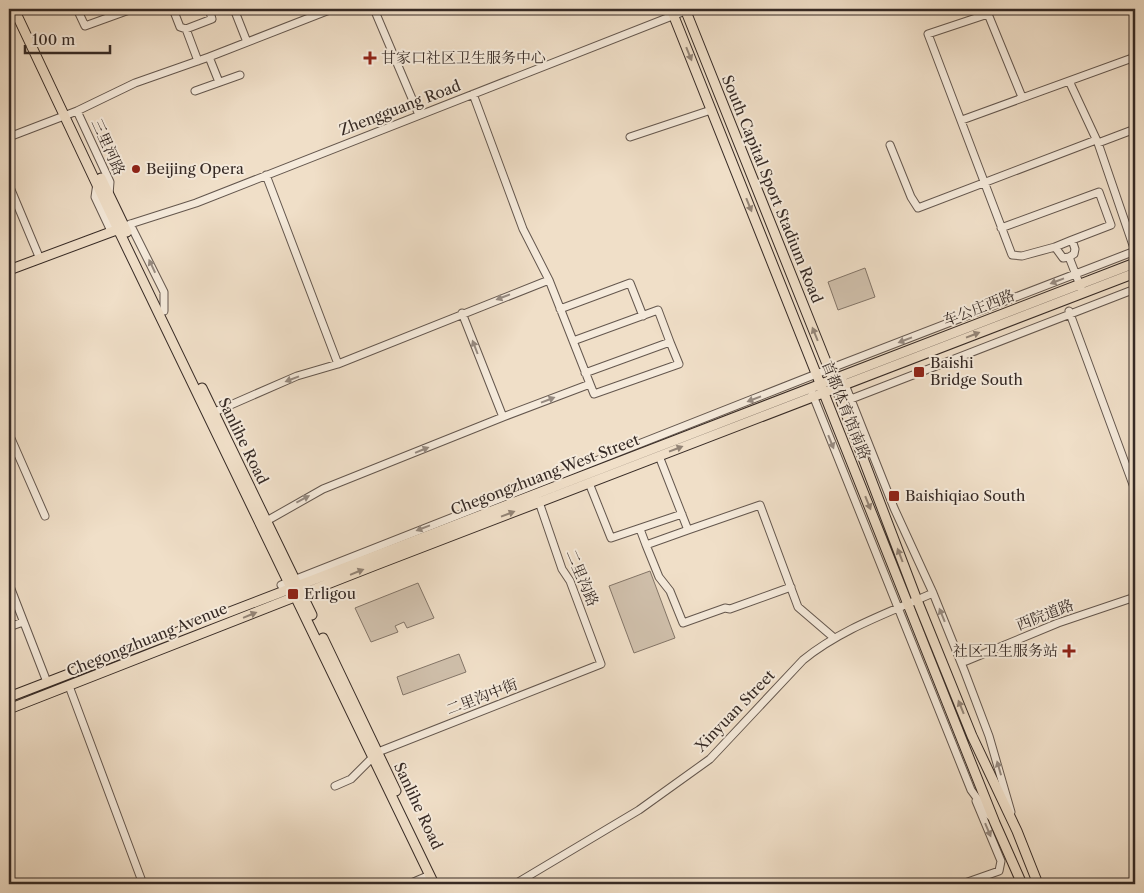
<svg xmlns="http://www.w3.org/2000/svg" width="1144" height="893" viewBox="0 0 1144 893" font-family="'Libre Caslon Text','Noto Serif SC',serif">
	<rect width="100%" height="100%" fill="#f0dfc8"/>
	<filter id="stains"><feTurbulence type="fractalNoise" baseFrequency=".004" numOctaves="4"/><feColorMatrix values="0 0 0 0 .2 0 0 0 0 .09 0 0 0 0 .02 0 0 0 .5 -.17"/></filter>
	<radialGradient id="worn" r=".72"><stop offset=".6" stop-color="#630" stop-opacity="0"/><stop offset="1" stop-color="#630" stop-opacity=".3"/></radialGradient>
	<path fill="#d0c0ac" stroke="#837568" d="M865,268L875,297L838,310L828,282Z
		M650,571L675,638L634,653L609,586Z
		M418,583L434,618L407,628L404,622L395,626L398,632L371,642L355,608Z
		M459,654L466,672L403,695L397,677Z"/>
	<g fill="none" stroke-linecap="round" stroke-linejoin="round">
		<g stroke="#64574e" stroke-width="9">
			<path id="minor" d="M77,9L85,26L132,9
				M173,9L180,27L186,29L198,61
				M234,9L247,42
				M374,9L419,115
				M186,29L212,19L209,9
				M209,57L219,82
				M1070,83L1098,143L1135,251
				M195,91L240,75
				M473,94L523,229L549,280L590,384L503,417
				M1022,97L988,14L928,34L1012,255L1022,256L1055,247
				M77,111L110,182L109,195
				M962,120L1135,57
				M9,137L77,111L135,83L209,57L332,9
				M630,137L711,110
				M1098,143L1135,129
				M890,145L911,197L918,208L1096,140
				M266,175L338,364
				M97,183L95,197L111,231
				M9,185L40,259
				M130,224L164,292V311
				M121,227L196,203L690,9
				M1001,228L1099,192L1111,225L1072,240
				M1069,257L1063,258L1055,247L1072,240L1075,249L1074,254L1069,257L1081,288
				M560,309L630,283L643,316
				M1069,311L1135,490
				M573,341L658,310L670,342
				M585,373L670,342L679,364L594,394L590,384
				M844,382L894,508L933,593L964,670L989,736L1011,812
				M812,393L971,790L990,816
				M851,399L1135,289
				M210,414L297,376L338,364L549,280
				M9,434L45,516
				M659,456L688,530L760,505L798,607L833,637
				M589,483L611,538L682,514
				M263,523L323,489L503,417L462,313
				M640,529L646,545
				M688,530L646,545L659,577L670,591L683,623L725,608L730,609L791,587
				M9,584L47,682
				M281,585L829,369L1135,251
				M9,627L23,622
				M966,661L1058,623L1135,597
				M69,686L143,884
				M335,786L351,779L378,752L601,664L570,581L562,569L539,502
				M409,884L430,875
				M515,884L639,810L710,759L803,660C841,629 888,613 933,593
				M962,884L999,871L1001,861L976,801"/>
		</g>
		<g stroke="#362a25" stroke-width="11">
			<path id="major" d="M14,9L115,223L434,884
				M671,9L995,823L1022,884
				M685,9L829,369L917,600L972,736L1017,831L1038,884
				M101,178L127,232
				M9,270L119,229
				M202,388L312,615
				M323,638L396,791
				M9,697L1135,263
				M9,709L376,565L1135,273"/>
		</g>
		<use href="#minor" stroke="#f5eadb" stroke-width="7"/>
		<use href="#major" stroke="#f0dfc8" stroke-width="9"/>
	</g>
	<defs><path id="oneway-solid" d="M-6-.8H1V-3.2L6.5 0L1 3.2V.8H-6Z" transform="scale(1.25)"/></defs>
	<g fill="#938476">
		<use href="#oneway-solid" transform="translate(689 54) rotate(68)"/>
		<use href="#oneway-solid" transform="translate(749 205) rotate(68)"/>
		<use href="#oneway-solid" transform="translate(815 334) rotate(-112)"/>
		<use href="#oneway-solid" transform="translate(973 335) rotate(-21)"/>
		<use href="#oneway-solid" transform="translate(676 449) rotate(-21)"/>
		<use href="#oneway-solid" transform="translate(868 503) rotate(68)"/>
		<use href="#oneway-solid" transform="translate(508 514) rotate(-21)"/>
		<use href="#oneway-solid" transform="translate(900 555) rotate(-111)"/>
		<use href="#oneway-solid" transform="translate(357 572) rotate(-22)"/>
		<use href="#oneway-solid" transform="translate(250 615) rotate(-22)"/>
		<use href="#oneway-solid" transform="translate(961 707) rotate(-112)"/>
	</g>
	<g fill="#968a80">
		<use href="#oneway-solid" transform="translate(152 266) rotate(-115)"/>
		<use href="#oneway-solid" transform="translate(1057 281) rotate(159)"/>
		<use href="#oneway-solid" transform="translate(503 297) rotate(159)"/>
		<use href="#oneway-solid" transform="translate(905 340) rotate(159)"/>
		<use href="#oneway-solid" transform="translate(475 347) rotate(-111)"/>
		<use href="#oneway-solid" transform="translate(292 379) rotate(159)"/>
		<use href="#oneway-solid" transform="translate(754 399) rotate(159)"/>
		<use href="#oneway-solid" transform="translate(548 400) rotate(-21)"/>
		<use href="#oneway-solid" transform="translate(831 442) rotate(68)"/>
		<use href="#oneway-solid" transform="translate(422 450) rotate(-22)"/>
		<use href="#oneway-solid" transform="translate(303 499) rotate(-28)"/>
		<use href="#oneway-solid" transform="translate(423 528) rotate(159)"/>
		<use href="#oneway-solid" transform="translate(942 615) rotate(-112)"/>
		<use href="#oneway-solid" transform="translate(999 768) rotate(-106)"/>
		<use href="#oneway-solid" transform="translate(988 830) rotate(67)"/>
	</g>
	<g fill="#8f2418" stroke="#f5eadb" stroke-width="2">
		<path d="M367.5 50.5h5v5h5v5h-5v5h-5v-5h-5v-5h5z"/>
		<circle cx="136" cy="169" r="5"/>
		<rect x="913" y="366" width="12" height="12" rx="2.5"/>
		<rect x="888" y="490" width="12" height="12" rx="2.5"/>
		<rect x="287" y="588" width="12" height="12" rx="2.5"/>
		<path d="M1066.5 643.5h5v5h5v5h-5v5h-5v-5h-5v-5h5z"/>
	</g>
	<g text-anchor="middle" stroke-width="4" stroke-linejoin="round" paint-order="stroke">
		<g font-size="15" fill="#362a25" stroke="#f5eadb" text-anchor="start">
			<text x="381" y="63">甘家口社区卫生服务中心</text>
			<text x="146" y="174">Beijing Opera</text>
			<text x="930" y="368">Baishi<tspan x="930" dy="17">Bridge South</tspan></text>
			<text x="905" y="501">Baishiqiao South</text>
			<text x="304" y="599">Erligou</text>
			<text x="1058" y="656" text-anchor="end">社区卫生服务站</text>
		</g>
		<g font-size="15" fill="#362a25" stroke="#f5eadb">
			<text transform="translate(400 108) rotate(-21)" y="5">Zhengguang Road</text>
			<text transform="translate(108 147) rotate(66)" y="5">三里河路</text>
			<text transform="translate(772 189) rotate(68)" y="5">South Capital Sport Stadium Road</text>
			<text transform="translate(979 308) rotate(-21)" y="5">车公庄西路</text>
			<text transform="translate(846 410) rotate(68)" y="5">首都体育馆南路</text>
			<text transform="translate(243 441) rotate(64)" y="5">Sanlihe Road</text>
			<text transform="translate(545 475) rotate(-21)" y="5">Chegongzhuang West Street</text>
			<text transform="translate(582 578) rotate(67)" y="5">二里沟路</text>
			<text transform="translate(1045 615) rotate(-21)" y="5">西院道路</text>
			<text transform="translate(147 640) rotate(-22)" y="5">Chegongzhuang Avenue</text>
			<text transform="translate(482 697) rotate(-21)" y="5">二里沟中街</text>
			<text transform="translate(735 711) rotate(-46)" y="5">Xinyuan Street</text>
			<text transform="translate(418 806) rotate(65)" y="5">Sanlihe Road</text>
		</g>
	</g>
	<rect width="1144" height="893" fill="none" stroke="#f0dfc8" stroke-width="30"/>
	<rect x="10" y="10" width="1124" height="873" fill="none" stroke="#362a25" stroke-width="2.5"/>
	<rect x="15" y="15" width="1114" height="863" fill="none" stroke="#362a25"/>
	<path d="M25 45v8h85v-8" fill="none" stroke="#362a25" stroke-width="2.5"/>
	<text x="32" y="45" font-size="15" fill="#362a25" stroke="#f5eadb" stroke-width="4" paint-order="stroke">100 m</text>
	<rect width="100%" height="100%" filter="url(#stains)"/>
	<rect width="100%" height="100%" fill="url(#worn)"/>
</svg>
